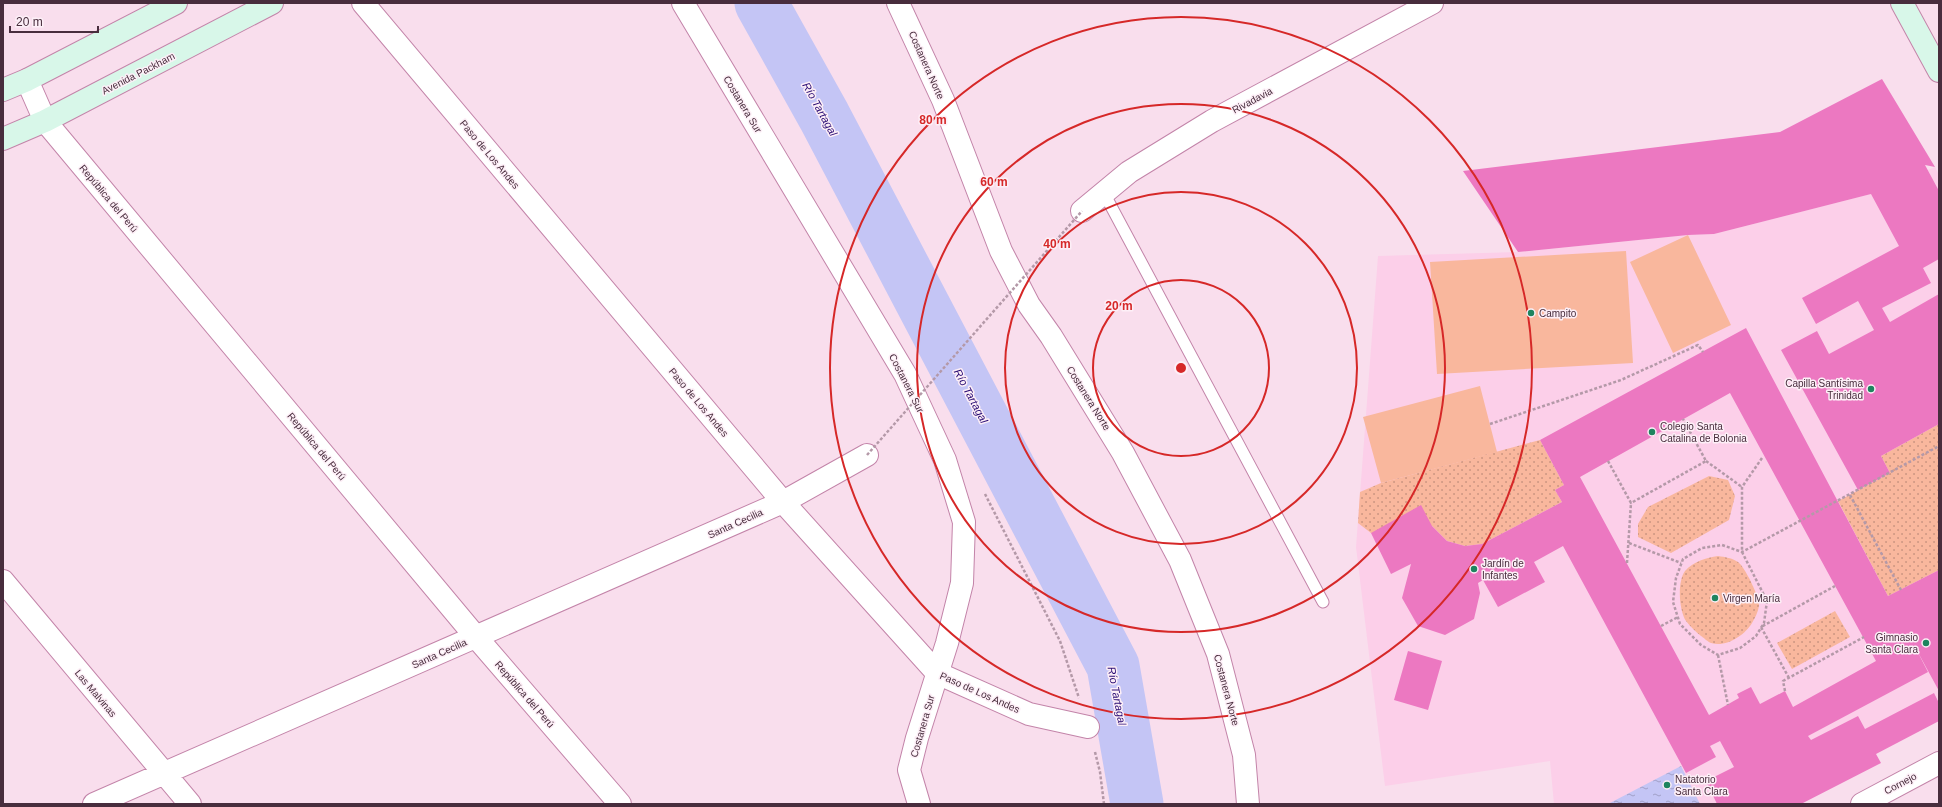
<svg xmlns="http://www.w3.org/2000/svg" width="1942" height="807" viewBox="0 0 1942 807" font-family="Helvetica,sans-serif">
	<defs>
		<pattern id="park-dots" width="8" height="8" patternUnits="userSpaceOnUse"><rect width="8" height="8" fill="#f9b79d"/><path d="M2 2h.1M6 6h.1" fill="none" stroke="#cc9581" stroke-width="1.8" stroke-linecap="round"/></pattern>
		<pattern id="water-ripples" width="26" height="14" patternUnits="userSpaceOnUse"><rect width="26" height="14" fill="#c4c5f5"/><path d="M2 4q2-2 4 0t4 0M15 11q2-2 4 0t4 0" fill="none" stroke="#a1a0c8"/></pattern>
	</defs>
	<rect width="100%" height="100%" fill="#f9deed"/>
	<path fill="#fccfe9" d="M1935,167L1939,175V698L1756,804H1554L1550,761L1385,786L1356,547L1378,256L1518,252L1688,235L1714,234L1871,194Z"/>
	<path fill="#f9b79d" d="M1688,235L1731,325L1673,353L1630,262Z
		M1626,251L1633,363L1437,374L1430,262Z
		M1480,386L1497,452L1381,483L1363,417Z"/>
	<path fill="url(#park-dots)" d="M1939,424V570L1888,596L1838,501L1890,473L1881,456Z
		M1540,440L1564,485L1555,490L1562,502L1482,544L1465,546L1447,541L1432,526L1371,533L1358,523L1360,492L1381,483Z
		M1709,476L1728,480L1735,496L1729,520L1671,553L1638,537V524L1648,507Z
		M1718,556C1725,557 1732,558 1738,562C1745,567 1760,598 1759,606C1758,612 1755,618 1752,623C1745,635 1726,648 1711,643C1708,642 1704,638 1701,636C1696,632 1690,626 1686,621C1679,610 1677,582 1685,571C1694,561 1706,558 1718,556Z
		M1835,611L1850,637L1792,669L1777,643Z"/>
	<path fill="url(#water-ripples)" d="M1681,766L1700,804H1608Z"/>
	<g fill="none" stroke-linecap="round" stroke-linejoin="round">
		<path stroke="#c4c5f5" stroke-width="53" d="M761,3L824,116L1113,666L1137,804"/>
	</g>
	<path fill="#ec78c1" fill-rule="evenodd" d="M1882,79L1935,167L1925,165L1939,191V259L1923,268L1931,283L1882,308L1890,322L1939,294V424L1881,456L1890,473L1858,490L1781,350L1817,331L1829,354L1874,330L1858,301L1816,324L1802,298L1899,246L1871,194L1714,234L1688,235L1518,252L1463,171L1780,132Z
		M1746,328L1888,596L1939,570V691L1914,645L1928,672L1808,736L1811,740L1858,716L1865,729L1934,693L1939,703V721L1876,754L1881,763L1801,804H1717L1706,781L1734,767L1720,741L1710,746L1716,757L1686,773L1563,546L1534,562L1545,582L1498,607L1483,580L1478,583L1480,593L1474,619L1445,635L1418,626L1402,598L1411,564L1391,574L1371,533L1421,505L1432,526L1447,541L1465,546L1482,544L1562,502L1555,490L1564,485L1540,440ZM1730,393L1876,661L1793,707L1785,691L1760,704L1751,687L1737,694L1739,698L1709,715L1580,477Z
		M1408,651L1442,661L1428,710L1394,700Z"/>
	<g fill="none" stroke-linecap="round" stroke-linejoin="round">
		<g stroke="#c384a9" stroke-width="13">
			<path id="service" d="M1104,193L1323,602"/>
		</g>
		<g stroke="#c384a9" stroke-width="24">
			<path id="minor" d="M363,3L783,502L937,673L1029,714L1088,727
				M683,3L905,374L945,460L964,522L962,583L947,643L917,738L909,770L919,804
				M898,3L943,100L1001,251L1029,305L1051,336L1123,453L1180,560L1218,654L1244,755L1248,804
				M27,80L45,121L476,637L620,804
				M1082,211L1129,172L1212,121L1432,3
				M3,581L190,804
				M94,804L783,502L867,455
				M1862,804L1939,763"/>
		</g>
		<g stroke="#c384a9" stroke-width="24">
			<path id="secondary" d="M1902,3L1939,71
				M3,90L27,80L176,3
				M3,139L45,121L272,3"/>
		</g>
		<path stroke="#b499a8" stroke-width="2.5" stroke-dasharray="3 2" stroke-linecap="butt" d="M1490,424L1621,380L1698,345L1703,352
			M1762,458L1742,487V552L1767,601L1764,623L1756,636L1740,648L1718,655L1701,645L1680,624L1673,602L1676,578L1683,559L1702,548L1722,545L1742,552L1939,446
			M1608,461L1631,503L1706,461L1683,419
			M1706,461L1742,487
			M985,494L1060,641L1079,698
			M1850,495L1901,590
			M1629,543L1681,563
			M1627,563L1631,503
			M1661,626L1678,617
			M1718,655L1728,705
			M1789,678L1761,627L1835,586
			M1785,691L1783,681L1864,637
			M1095,752L1100,772L1104,804"/>
		<use href="#service" stroke="#fff" stroke-width="11"/>
		<use href="#minor" stroke="#fff" stroke-width="22"/>
		<use href="#secondary" stroke="#d8f7e9" stroke-width="22"/>
		<path stroke="#b499a8" stroke-width="2.5" stroke-dasharray="3 2" stroke-linecap="butt" d="M867,455L1082,211"/>
	</g>
	<g fill="none" stroke="#d62828" stroke-width="2">
		<circle cx="1181" cy="368" r="88"/>
		<circle cx="1181" cy="368" r="176"/>
		<circle cx="1181" cy="368" r="264"/>
		<circle cx="1181" cy="368" r="351"/>
	</g>
	<g fill="#1e845f" stroke="#fdeff7" stroke-width="1.5">
		<circle cx="1531" cy="313" r="4"/>
		<circle cx="1871" cy="389" r="4"/>
		<circle cx="1652" cy="432" r="4"/>
		<circle cx="1474" cy="569" r="4"/>
		<circle cx="1715" cy="598" r="4"/>
		<circle cx="1926" cy="643" r="4"/>
		<circle cx="1667" cy="785" r="4"/>
	</g>
	<g text-anchor="middle" stroke-width="3" stroke-linejoin="round" paint-order="stroke">
		<g font-size="10" fill="#482d3d" stroke="#fdeff7">
			<text transform="translate(927 65) rotate(66)" y="4">Costanera Norte</text>
			<text transform="translate(138 73) rotate(-27)" y="4">Avenida Packham</text>
			<text transform="translate(1252 100) rotate(-28)" y="4">Rivadavia</text>
			<text transform="translate(743 104) rotate(59)" y="4">Costanera Sur</text>
			<text transform="translate(490 154) rotate(50)" y="4">Paso de Los Andes</text>
			<text transform="translate(109 198) rotate(50)" y="4">República del Perú</text>
			<text transform="translate(907 383) rotate(63)" y="4">Costanera Sur</text>
			<text transform="translate(1089 398) rotate(58)" y="4">Costanera Norte</text>
			<text transform="translate(699 402) rotate(50)" y="4">Paso de Los Andes</text>
			<text transform="translate(317 446) rotate(50)" y="4">República del Perú</text>
			<text transform="translate(735 523) rotate(-24)" y="4">Santa Cecilia</text>
			<text transform="translate(439 653) rotate(-24)" y="4">Santa Cecilia</text>
			<text transform="translate(1227 690) rotate(75)" y="4">Costanera Norte</text>
			<text transform="translate(980 692) rotate(24)" y="4">Paso de Los Andes</text>
			<text transform="translate(96 693) rotate(50)" y="4">Las Malvinas</text>
			<text transform="translate(525 694) rotate(49)" y="4">República del Perú</text>
			<text transform="translate(922 726) rotate(-74)" y="4">Costanera Sur</text>
			<text transform="translate(1900 783) rotate(-28)" y="4">Cornejo</text>
		</g>
		<g font-size="10" fill="#482d3d" stroke="#fdeff7" text-anchor="start">
			<text x="1539" y="317">Campito</text>
			<text x="1863" y="387" text-anchor="end">Capilla Santísima<tspan x="1863" dy="12">Trinidad</tspan></text>
			<text x="1660" y="430">Colegio Santa<tspan x="1660" dy="12">Catalina de Bolonia</tspan></text>
			<text x="1482" y="567">Jardín de<tspan x="1482" dy="12">Infantes</tspan></text>
			<text x="1723" y="602">Virgen María</text>
			<text x="1918" y="641" text-anchor="end">Gimnasio<tspan x="1918" dy="12">Santa Clara</tspan></text>
			<text x="1675" y="783">Natatorio<tspan x="1675" dy="12">Santa Clara</tspan></text>
		</g>
		<g font-size="11" font-style="italic" fill="#280b73" stroke="#fdeff7">
			<text transform="translate(820 109) rotate(61)" y="4">Río Tartagal</text>
			<text transform="translate(971 396) rotate(62)" y="4">Río Tartagal</text>
			<text transform="translate(1117 696) rotate(79)" y="4">Río Tartagal</text>
		</g>
	</g>
	<circle cx="1181" cy="368" r="6" fill="#d62828" stroke="#fdeff7" stroke-width="2"/>
	<g font-size="12" text-anchor="middle" font-weight="bold" fill="#d62828" stroke="#fdeff7" stroke-width="3" stroke-linejoin="round" paint-order="stroke">
		<text x="933" y="124">80 m</text>
		<text x="994" y="186">60 m</text>
		<text x="1057" y="248">40 m</text>
		<text x="1119" y="310">20 m</text>
	</g>
	<rect width="1942" height="807" fill="none" stroke="#482d3d" stroke-width="8"/>
	<path d="M10 26v6h88v-6" fill="none" stroke="#482d3d" stroke-width="2"/>
	<text x="16" y="26" font-size="12" fill="#482d3d" stroke="#fdeff7" stroke-width="3" paint-order="stroke">20 m</text>
</svg>
